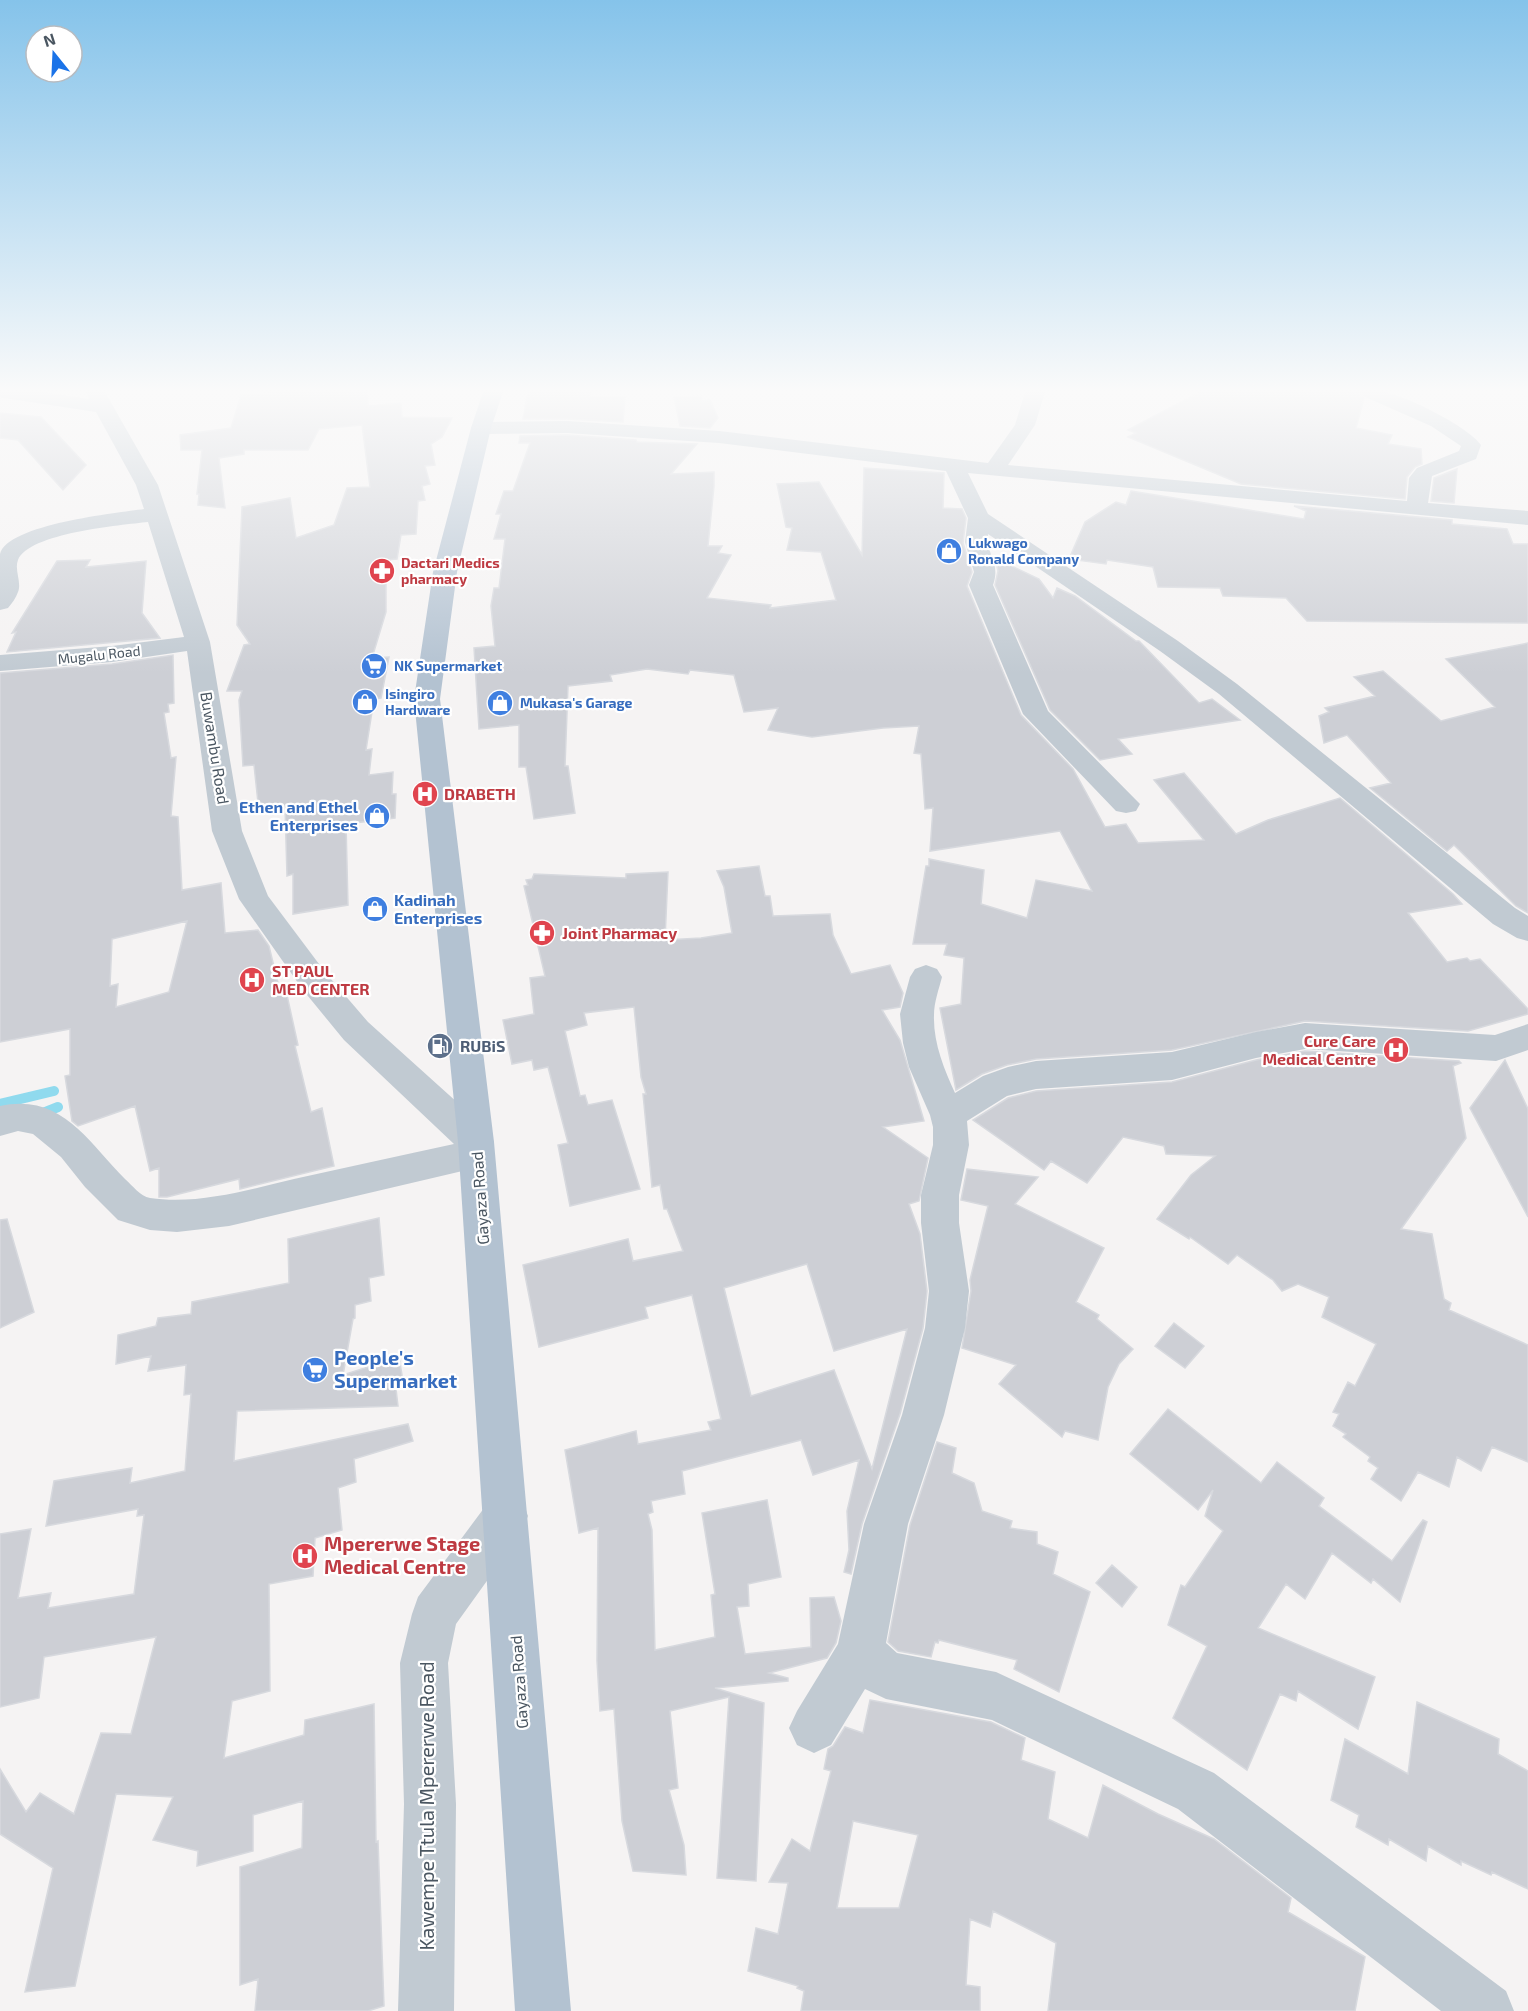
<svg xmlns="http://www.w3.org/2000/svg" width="1528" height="2011" viewBox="0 0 1528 2011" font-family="'Exo 2',sans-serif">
	<rect width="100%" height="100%" fill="#f5f3f3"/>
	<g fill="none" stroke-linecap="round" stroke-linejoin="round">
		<path stroke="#90daee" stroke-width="10" d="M0,1104L54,1091
			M38,1115L58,1107"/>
	</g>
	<path fill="#cdcfd5" stroke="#d7d9de" stroke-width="1.5" fill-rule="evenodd" d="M284,392H367L368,406L401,403L402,417L452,418L442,437L431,444L435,465L425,466L430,484L422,486L425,500L418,501L416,534L401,535L397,559L386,560V612L372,658L389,657L381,698L374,699L366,750L372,749L369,775L393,772L392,794H396L395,818L346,824L348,905L293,914V874L287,876L285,806L259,812L254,765L243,766L239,700L242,691H227L244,645L250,644L237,625L242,507L290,498L296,538L334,525L347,488L370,487L362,425L319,429L308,450H244V454L219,458L225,508L198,505L199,494H197L202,450H181L180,435L231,428L241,395Z
		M528,392H591V397H625L623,422L567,419H523Z
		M1200,392H1359L1364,399L1356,428L1392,435L1388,444L1421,449L1422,464L1415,467L1407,477L1405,499L1241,484L1128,437L1136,433L1128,430Z
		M701,396L702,401L710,400L718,418L710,428L680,426L674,397Z
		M0,413L41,417L86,465L63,490L18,440L0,438Z
		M567,435L636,440L637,442L697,444L671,474L714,472V486L708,546H722L718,553L731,555L707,598L771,605L770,608L836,600L821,552L787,550L792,528L786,527L777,484L819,482L862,555L864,468L944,473L943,508L962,509L966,518L963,543L972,572L967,586L1021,715L1073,769L1105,827L1126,824L1138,843L1204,840L1154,780L1184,773L1236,834L1268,820L1340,798L1453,894L1462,904L1408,913L1447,962L1467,958L1470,961L1480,959L1528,1009V1014L1468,1031L1305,1021L1172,1050L1036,1059L1007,1065L982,1074L956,1090L940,1008L961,1004L964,958L944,955L947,944H913L926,866H929V859L984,870L981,904L1027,918L1036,880L1092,891L1060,831L930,851L933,808L925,809L921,754L914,753L919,726L883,728L812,737L768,730L778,708L744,712L734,675L690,670L688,674L647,669L610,675L612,681L568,686L565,766H568L575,813L534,819L526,767H519V725L479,729L474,648L495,646L491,606L494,588H499L505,539H494L501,514H496L504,491H513L530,443H519L520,436Z
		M1457,469L1454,503L1431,501L1434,478Z
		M1131,491L1304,519L1306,511L1294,506L1452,520V524L1507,529L1513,544H1528V623L1307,621L1286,598L1223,596L1220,588L1158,587L1153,567L1107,560L1106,564L1069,559L1085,522L1116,502L1126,505Z
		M995,558L1039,579L1053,598L1057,588L1075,596L1136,641H1139L1199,703L1212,699L1240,720L1118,739L1132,754L1100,760L1050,710L995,585L998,571Z
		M90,560L86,567L146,561L142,613L160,638L7,652L16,632L12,633L57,561Z
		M1528,643V913L1516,906L1454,845L1447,851L1370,788L1391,783L1347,735L1324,743L1319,716L1329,712L1325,708L1375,696L1354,677L1383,671L1441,721L1495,707L1446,659Z
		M173,655L174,703L168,704L169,712L164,713L171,758L176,757L171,816L178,817L182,890L221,883L225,933L258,930L269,946L279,987L285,986L298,1045L295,1046L311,1112L322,1108L334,1166L240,1189L239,1179L167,1197H159V1168L150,1171L135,1106L78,1126L72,1121L65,1076L70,1075V1029L0,1042V673L112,664ZM187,921L169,992L116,1007L118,984L110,986L112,939Z
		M759,866L765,896H770L773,916L830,914L833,935L851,974L890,965L903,993L900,1007L882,1010L900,1040L924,1121L883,1127L928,1158L919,1201L909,1204L920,1234L927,1291L923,1328L900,1414L862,1524L851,1574L844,1572L849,1550L847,1511L859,1460L813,1475L801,1440L682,1471L685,1494L651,1501L653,1512L648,1514L652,1530L655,1650L715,1637L711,1595L715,1594L702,1513L767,1500L781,1577L748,1584L749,1606L737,1607L745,1654L811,1647L810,1598L834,1597L841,1621L836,1643L827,1658L769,1673L788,1678V1681L715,1688L764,1703L756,1881L717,1878L729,1697L670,1711L678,1788L669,1790L684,1845L686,1875L633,1871L622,1821L614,1709L600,1711L597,1661L598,1528L579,1533L565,1450L636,1431L638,1444L711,1430L708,1422L721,1419L692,1295L645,1307L648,1318L539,1347L523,1265L628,1239L633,1261L683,1251L667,1209H664L660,1185L652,1187L643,1094H646L641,1077L634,1007L584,1013L587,1025L565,1031L580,1096L585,1095L588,1105L612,1100L640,1189L570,1206L558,1145L568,1143L548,1067L534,1070L532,1060L512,1064L503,1020L534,1014L530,978L545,976L524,886L528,885L526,880L532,879L534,874L626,878V874L668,872L665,940L701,938L732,933L724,887L717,871ZM807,1264L834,1351L907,1329L872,1469L834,1370L751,1396L724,1288Z
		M1305,1051L1459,1061L1461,1063L1453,1066L1466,1138L1401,1229L1432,1234L1444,1299L1451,1303L1449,1310L1528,1345V1462L1492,1447L1481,1471L1457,1457L1449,1487L1418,1472L1401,1501L1371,1479L1378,1468L1368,1461L1370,1457L1343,1437L1346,1434L1333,1426L1339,1414L1333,1412L1348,1382L1355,1386L1376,1344L1322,1317L1329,1297L1298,1284L1282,1291L1273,1280L1237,1255L1228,1264L1190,1237L1189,1239L1157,1219L1191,1175L1215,1156L1166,1154L1164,1146L1123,1137L1087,1183L1051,1161L1044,1170L973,1120L1008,1098L1036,1091L1172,1082L1256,1060Z
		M1505,1060L1528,1109V1217L1470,1108Z
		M967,1169L1038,1177L1015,1204L1104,1248L1076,1302L1099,1315L1097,1319L1133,1349L1119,1364L1108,1387L1098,1440L1065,1431L1062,1437L999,1384L1016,1365L962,1348L971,1291L970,1280L988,1206L961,1200Z
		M379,1218L384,1275L369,1278L371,1301L355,1305V1318L353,1319L343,1375L399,1357L404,1387L396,1389L398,1406L237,1411L234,1461L408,1424L413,1441L354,1459L356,1482L338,1488L342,1530L315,1538L313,1576L269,1584L270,1691L232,1701L224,1758L304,1735L305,1720L374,1704L376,1842L378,1841L384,2006L368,2011H255L258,1979L240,1985V1867L302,1848L303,1801L253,1815V1851L197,1866L198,1851L153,1840L173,1797L116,1794L75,1986L25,1992L53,1868L0,1834V1769L26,1812L40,1793L74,1814L101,1733L131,1734L156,1637L44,1657L39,1698L0,1707V1534L31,1529L18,1598L51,1593L48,1608L134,1594L144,1515L137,1516L138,1509L46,1526L54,1481L132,1468L130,1483L185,1471L191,1394L184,1395L186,1365L148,1371L151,1356L116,1364L118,1335L156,1326L158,1318L191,1314L192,1302L289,1283L288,1239Z
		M7,1219L34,1312L0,1328V1220Z
		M1174,1323L1204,1346L1185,1368L1155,1346Z
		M1168,1409L1261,1483L1277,1462L1324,1498L1319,1506L1392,1561L1423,1520L1427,1522L1400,1602L1373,1579L1371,1583L1332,1553L1305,1599L1286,1584L1258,1628L1375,1677L1358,1729L1298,1691L1296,1701L1280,1694L1247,1770L1173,1718L1207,1646L1168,1625L1181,1585L1185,1587L1223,1531L1205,1516L1213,1490L1198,1510L1130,1454Z
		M937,1442L956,1448L952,1473L974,1483L982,1511L1012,1521L1010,1528L1037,1532V1544L1058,1552L1053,1574L1090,1592L1059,1692L1014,1669L1017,1660L939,1640L938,1643L935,1642L931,1657L898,1651L888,1642L910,1525Z
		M1112,1565L1137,1587L1122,1607L1096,1583Z
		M870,1700L991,1722L1025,1738L1021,1760L1055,1772L1048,1819L1088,1838L1103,1785L1158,1814L1214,1839L1291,1898L1288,1912L1365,1957L1355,2011H1048L1056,1943L993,1911L990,1927L970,1919L966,1985L980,1987V2011H801L804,1991L797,1988L798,1986L748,1971L756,1928L778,1934L788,1883L769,1882L792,1839L810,1851L831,1771L824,1769L828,1749L833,1746L845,1727L863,1733ZM853,1821L918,1835L899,1908H837Z
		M1417,1702L1499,1739L1498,1754L1528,1771V1889L1492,1872L1491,1875L1461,1861V1865L1428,1846L1426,1861L1389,1839L1388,1845L1356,1827L1359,1815L1331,1800L1345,1739L1408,1774Z"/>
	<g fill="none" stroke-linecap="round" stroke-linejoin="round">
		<path fill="#c1cad2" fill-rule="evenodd" d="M0,392H43L89,399L86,392H105L158,485L210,642L242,831L268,896L325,972L368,1022L489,1131L494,1142L491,1149L493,1154L488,1165L229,1226L177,1232L150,1230L118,1220L85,1187L61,1157L33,1134L18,1131L0,1136V1106C62,1093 87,1141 125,1179C133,1186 140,1196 150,1198C197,1205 248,1190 294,1179C347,1167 400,1156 454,1144L344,1040L303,990L239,899L212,831L187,651L112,662L0,671V655L112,646L184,637L148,522C121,525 29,533 18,560C14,570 22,582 18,592C16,598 12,603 8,608L0,610C0,595 0,568 0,554C8,524 117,513 144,509L136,485L96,412L4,398L0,397Z
			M1025,392H1045L1035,425L1008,465L1407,501L1409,478L1417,468L1459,451L1461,446L1431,426L1363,396L1361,392C1368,392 1376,391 1384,392C1405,395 1469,427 1481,445L1476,459L1432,476L1428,503L1528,511V525L968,473L988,514L1178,641L1237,684L1515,908L1528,916V941L1517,938L1493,924L1219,694L1160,651L988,534C986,556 1001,562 993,585L1048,711L1140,804L1136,811L1126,813L1116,811L1023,714L969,585L974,572L965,542L968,518L946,471L719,443L567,433L481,434L474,432L471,428L474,424L481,422L567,421L719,431L988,463L1015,425Z
			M926,965L937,969L942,977C939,989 934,1002 934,1015C933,1042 944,1069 955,1093L983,1076L1008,1067L1036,1061L1172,1052L1256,1032L1305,1023L1495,1035L1528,1024V1050L1496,1061L1305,1049L1256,1058L1172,1080L1036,1089L1007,1096L967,1121L969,1145L959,1195V1223L969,1291L965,1328L944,1415L908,1524L886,1643L897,1653L996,1672L1214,1773L1506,1991L1514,2011H1441L1178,1809L992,1720L886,1699L865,1689L831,1745L814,1753L797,1745L789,1728L797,1711L838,1644L864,1524L902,1415L925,1328L929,1291L921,1223V1195L933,1145V1127L930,1115L909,1067L903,1043L900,1014L910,977L915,969Z
			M506,1494L522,1500L528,1516L522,1532L456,1624L448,1663L456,1804L454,2011H398L404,1804L400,1663L412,1614L418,1597L490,1500Z"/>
		<path fill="#b3c2d1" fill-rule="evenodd" d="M483,392H503L491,428L457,572L440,699L494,1142L571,2011H515L458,1142L414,699L433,572L471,428Z"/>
	</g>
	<linearGradient id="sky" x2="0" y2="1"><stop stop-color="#85c3ea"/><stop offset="0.58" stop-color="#fafafa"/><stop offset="1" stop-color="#fafafa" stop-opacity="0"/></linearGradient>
	<rect width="1528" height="674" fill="url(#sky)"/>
	<defs>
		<g id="shop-disc" transform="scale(1.35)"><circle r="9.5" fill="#3f7fe0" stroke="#fff"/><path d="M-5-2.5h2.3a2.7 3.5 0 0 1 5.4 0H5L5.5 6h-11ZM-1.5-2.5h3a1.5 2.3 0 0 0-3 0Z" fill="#fff"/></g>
		<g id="pharmacy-disc" transform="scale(1.35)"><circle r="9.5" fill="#e0444e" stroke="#fff"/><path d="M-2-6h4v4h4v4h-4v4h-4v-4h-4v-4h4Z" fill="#fff"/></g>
		<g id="supermarket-disc" transform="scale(1.35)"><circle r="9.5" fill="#3f7fe0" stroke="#fff"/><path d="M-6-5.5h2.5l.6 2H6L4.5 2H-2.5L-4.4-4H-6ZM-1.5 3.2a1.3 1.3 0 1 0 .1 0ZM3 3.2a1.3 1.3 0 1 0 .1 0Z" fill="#fff"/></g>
		<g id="hospital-disc" transform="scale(1.35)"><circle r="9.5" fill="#e0444e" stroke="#fff"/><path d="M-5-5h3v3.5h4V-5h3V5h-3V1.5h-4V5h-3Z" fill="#fff"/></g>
		<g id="fuel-disc" transform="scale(1.35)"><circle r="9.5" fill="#5c6f8a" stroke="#fff"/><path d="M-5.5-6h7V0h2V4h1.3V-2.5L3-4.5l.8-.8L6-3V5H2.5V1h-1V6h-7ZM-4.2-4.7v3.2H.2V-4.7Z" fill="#fff"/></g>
	</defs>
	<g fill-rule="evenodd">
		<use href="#shop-disc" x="949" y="551"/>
		<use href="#pharmacy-disc" x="382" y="571"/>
		<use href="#supermarket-disc" x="374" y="666"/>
		<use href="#shop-disc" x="365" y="702"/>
		<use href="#shop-disc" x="500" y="703"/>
		<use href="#hospital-disc" x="425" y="794"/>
		<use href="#shop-disc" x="377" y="816"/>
		<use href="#shop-disc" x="375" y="909"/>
		<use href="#pharmacy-disc" x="542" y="933"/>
		<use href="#hospital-disc" x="252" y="980"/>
		<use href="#fuel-disc" x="440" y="1046"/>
		<use href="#hospital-disc" x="1396" y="1050"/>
		<use href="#supermarket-disc" x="315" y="1370"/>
		<use href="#hospital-disc" x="305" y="1556"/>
	</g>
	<g text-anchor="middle" stroke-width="4.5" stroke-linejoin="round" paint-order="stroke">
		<g font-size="14" font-weight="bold" fill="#366cbe" stroke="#fff" text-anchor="start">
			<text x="968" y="548">Lukwago<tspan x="968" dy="16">Ronald Company</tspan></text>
			<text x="394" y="671">NK Supermarket</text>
			<text x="385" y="699">Isingiro<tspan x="385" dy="16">Hardware</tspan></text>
			<text x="520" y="708">Mukasa's Garage</text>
		</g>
		<g font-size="14" font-weight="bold" fill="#be3a42" stroke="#fff" text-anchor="start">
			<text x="401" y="568">Dactari Medics<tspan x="401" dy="16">pharmacy</tspan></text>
		</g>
		<g font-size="14" fill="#4a5661" stroke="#fff">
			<text transform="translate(99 655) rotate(-6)" y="5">Mugalu Road</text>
		</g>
		<g font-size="16" fill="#4a5661" stroke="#fff">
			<text transform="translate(215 748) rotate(81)" y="6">Buwambu Road</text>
			<text transform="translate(480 1198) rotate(-94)" y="6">Gayaza Road</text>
			<text transform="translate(519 1682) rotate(-94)" y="6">Gayaza Road</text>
		</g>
		<g font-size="16" font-weight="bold" fill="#be3a42" stroke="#fff" text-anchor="start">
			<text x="444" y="800">DRABETH</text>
			<text x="562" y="939">Joint Pharmacy</text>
			<text x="272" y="977">ST PAUL<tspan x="272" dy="18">MED CENTER</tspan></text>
			<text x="1376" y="1047" text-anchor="end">Cure Care<tspan x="1376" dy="18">Medical Centre</tspan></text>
		</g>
		<g font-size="16" font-weight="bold" fill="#366cbe" stroke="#fff" text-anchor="end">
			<text x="358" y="813">Ethen and Ethel<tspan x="358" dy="18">Enterprises</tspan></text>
			<text x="394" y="906" text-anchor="start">Kadinah<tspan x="394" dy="18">Enterprises</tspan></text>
		</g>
		<g font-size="16" font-weight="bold" fill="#4e5e75" stroke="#fff" text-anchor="start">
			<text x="460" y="1052">RUBiS</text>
		</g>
		<g font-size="20" font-weight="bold" fill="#366cbe" stroke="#fff" text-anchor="start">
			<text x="334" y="1365">People's<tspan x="334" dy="23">Supermarket</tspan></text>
		</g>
		<g font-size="20" font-weight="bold" fill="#be3a42" stroke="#fff" text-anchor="start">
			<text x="324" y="1551">Mpererwe Stage<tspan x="324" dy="23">Medical Centre</tspan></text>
		</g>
		<g font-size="20" fill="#4a5661" stroke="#fff">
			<text transform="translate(427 1806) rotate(-90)" y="7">Kawempe Ttula Mpererwe Road</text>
		</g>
	</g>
	<g transform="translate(54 54) rotate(342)"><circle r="28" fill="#ffffff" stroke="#b7bbc0" stroke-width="1.5"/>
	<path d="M0-4.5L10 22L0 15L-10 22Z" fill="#1a73e8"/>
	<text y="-9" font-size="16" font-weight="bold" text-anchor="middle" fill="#4a5661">N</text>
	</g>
</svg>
